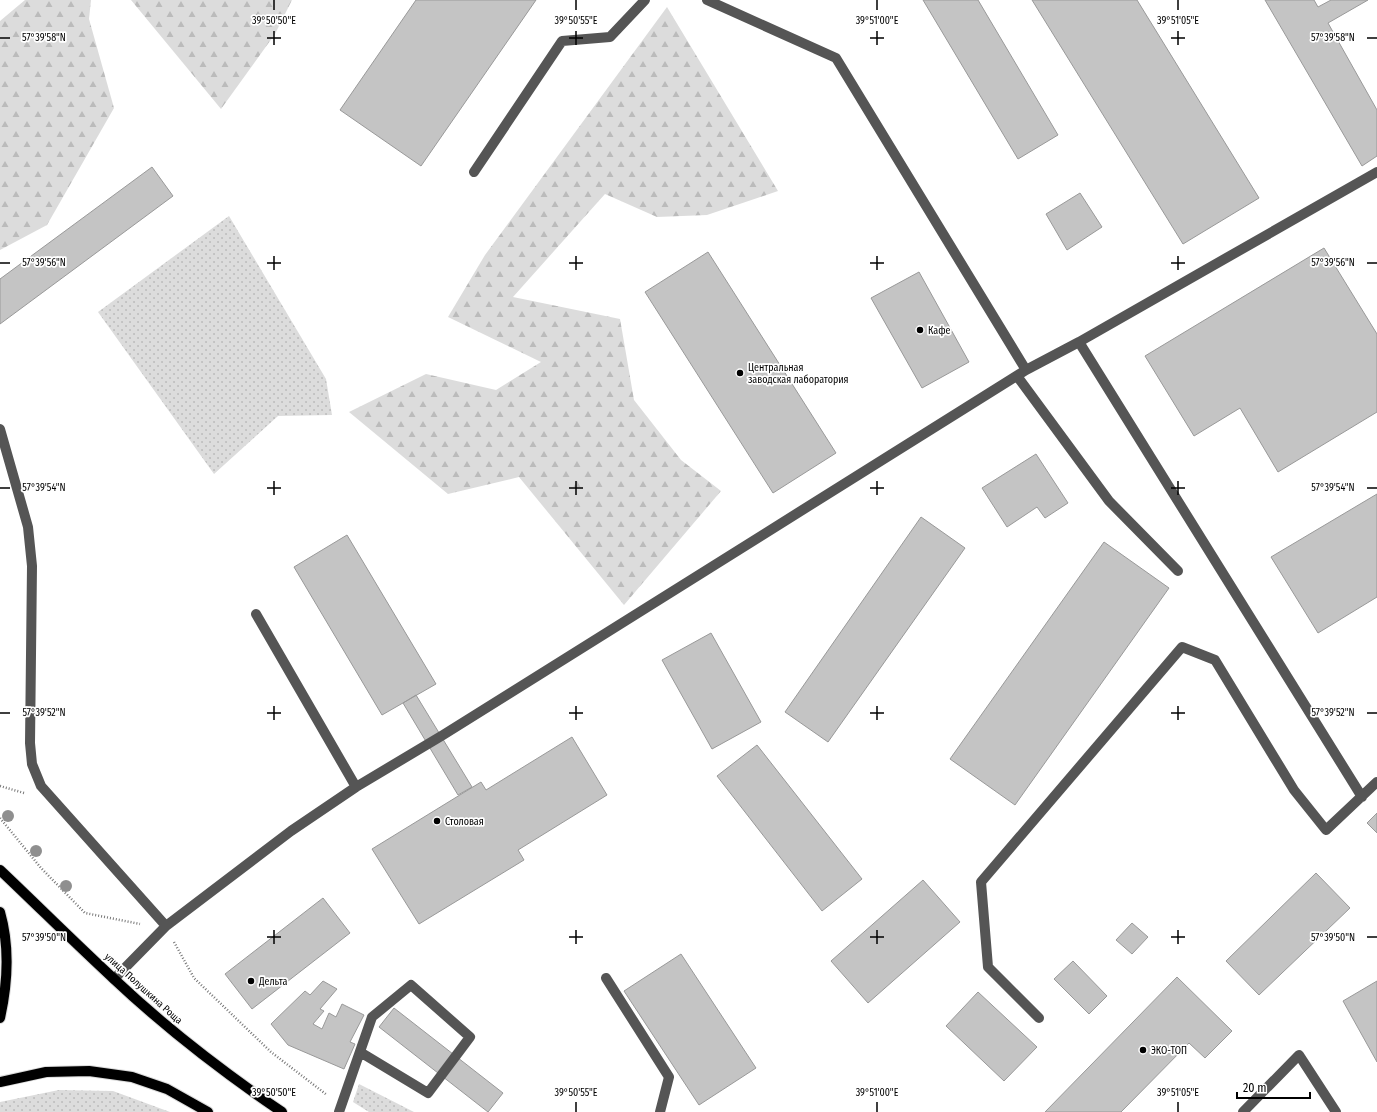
<svg xmlns="http://www.w3.org/2000/svg" width="1377" height="1112" viewBox="0 0 1377 1112" font-family="'Fira Sans Condensed',sans-serif">
	<defs>
		<pattern id="grass-dots" width="8" height="8" patternUnits="userSpaceOnUse"><rect width="8" height="8" fill="#dcdcdc"/><path d="M2 2h.1M6 6h.1" fill="none" stroke="#bbb" stroke-width="1.8" stroke-linecap="round"/></pattern>
		<pattern id="forest-firs" width="22" height="20" patternUnits="userSpaceOnUse"><rect width="22" height="20" fill="#dcdcdc"/><path d="M5 1l3.5 6h-7zM16 11l3.5 6h-7z" fill="#bbb"/></pattern>
	</defs>
	<rect width="100%" height="100%" fill="#fff"/>
	<path fill="url(#grass-dots)" d="M229,216L326,379L332,415L278,416L214,474L98,312Z
		M359,1084L414,1112H369L353,1102Z
		M59,1090L113,1091L170,1112H0V1102Z"/>
	<path fill="url(#forest-firs)" d="M25,0H91L89,19L114,108L47,225L0,250V21Z
		M131,0H292L275,34L221,109Z
		M667,7L778,191L707,215L657,217L605,194L513,297L620,319L634,400L681,460L721,491L624,605L519,477L448,494L349,412L426,374L496,390L541,362L448,317L485,255Z"/>
	<path fill="#c4c4c4" stroke="#999" d="M416,0H536L421,166L340,110Z
		M923,0H978L1058,135L1018,159Z
		M1032,0H1137L1259,198L1183,244Z
		M1265,0H1314L1318,7L1331,0H1368L1328,23L1377,110V156L1362,166Z
		M152,167L173,196L0,324V279Z
		M1080,193L1102,227L1067,250L1046,214Z
		M1324,248L1377,334V412L1278,472L1240,408L1194,436L1145,356Z
		M708,252L836,453L773,493L645,292Z
		M919,272L969,362L922,388L871,298Z
		M1036,454L1068,503L1045,518L1037,507L1007,527L982,488Z
		M1377,494V597L1318,633L1271,557Z
		M921,517L965,548L828,742L785,712Z
		M347,535L436,684L382,715L294,567Z
		M1104,542L1169,588L1015,805L950,759Z
		M711,633L761,722L712,749L662,660Z
		M416,695L472,787L458,795L403,703Z
		M572,737L607,795L518,850L524,860L419,924L372,849L481,782L486,790Z
		M757,745L862,879L822,911L717,776Z
		M1377,813V833L1367,823Z
		M1316,873L1350,908L1259,995L1226,961Z
		M923,880L960,922L868,1003L831,961Z
		M323,898L350,933L252,1009L225,974Z
		M1132,923L1148,937L1132,954L1116,940Z
		M681,954L756,1068L699,1105L624,991Z
		M1073,961L1107,996L1089,1014L1054,979Z
		M1177,977L1232,1031L1205,1058L1189,1043L1121,1112H1045Z
		M323,981L337,989L320,1009L324,1011L313,1024L322,1029L329,1013L336,1017L342,1004L364,1015L350,1042L355,1044L344,1069L288,1045L271,1024L305,991L310,995Z
		M1377,981V1062L1343,1001Z
		M978,992L1037,1047L1004,1081L946,1026Z
		M394,1008L503,1093L488,1112L379,1027Z"/>
	<g fill="none" stroke-linecap="round" stroke-linejoin="round">
		<g stroke="#dbdbdb" stroke-width="12">
			<path id="major" d="M0,870C38,906 75,943 114,979C166,1028 223,1072 282,1112
				M0,912C10,947 8,982 0,1018
				M0,1082L46,1072L89,1071L132,1077L167,1089L208,1112"/>
		</g>
		<path stroke="#777" stroke-width="2.5" stroke-dasharray="1 2" stroke-linecap="butt" d="M0,786L24,793
			M0,818L41,868L85,913L140,924
			M174,942L194,978L271,1052L327,1095"/>
		<path stroke="#555" stroke-width="10" d="M707,0L836,58L1026,370L1079,342L1362,797
			M474,172L562,41L610,37L645,0
			M1079,342L1377,172
			M1017,376L1109,501L1178,571
			M0,429L28,527L32,566L30,743L32,764L41,786L166,926
			M256,614L356,787
			M606,978L669,1077L660,1112
			M114,979L166,926L291,831L356,787L443,735L1026,370
			M1039,1018L988,967L981,882L1182,647L1215,660L1294,790L1326,830L1377,782
			M339,1112L372,1017L411,985L470,1037L428,1093L360,1052
			M1243,1112L1299,1055L1336,1112"/>
		<use href="#major" stroke="#000" stroke-width="10"/>
	</g>
	<g fill="#8f8f8f">
		<circle cx="8" cy="816" r="6"/>
		<circle cx="36" cy="851" r="6"/>
		<circle cx="66" cy="886" r="6"/>
	</g>
	<path fill="none" stroke="#000" stroke-width="1.5" d="M274,0V10M576,0V10M877,0V10M1178,0V10M274,31V45M576,31V45M877,31V45M1178,31V45M0,38H10M267,38H281M569,38H583M870,38H884M1171,38H1185M1367,38H1377M274,256V270M576,256V270M877,256V270M1178,256V270M0,263H10M267,263H281M569,263H583M870,263H884M1171,263H1185M1367,263H1377M274,481V495M576,481V495M877,481V495M1178,481V495M0,488H10M267,488H281M569,488H583M870,488H884M1171,488H1185M1367,488H1377M274,706V720M576,706V720M877,706V720M1178,706V720M0,713H10M267,713H281M569,713H583M870,713H884M1171,713H1185M1367,713H1377M274,930V944M576,930V944M877,930V944M1178,930V944M0,937H10M267,937H281M569,937H583M870,937H884M1171,937H1185M1367,937H1377M274,1102V1112M576,1102V1112M877,1102V1112M1178,1102V1112"/>
	<g fill="#000" stroke="#fff" stroke-width="1.5">
		<circle cx="920" cy="330" r="4"/>
		<circle cx="740" cy="373" r="4"/>
		<circle cx="437" cy="821" r="4"/>
		<circle cx="251" cy="981" r="4"/>
		<circle cx="1143" cy="1050" r="4"/>
	</g>
	<g text-anchor="middle" stroke-width="3.5" stroke-linejoin="round" paint-order="stroke">
		<g font-size="10" fill="#000" stroke="#fff" text-anchor="start">
			<text x="928" y="334">Кафе</text>
			<text x="748" y="371">Центральная<tspan x="748" dy="12">заводская лаборатория</tspan></text>
			<text x="445" y="825">Столовая</text>
			<text x="259" y="985">Дельта</text>
			<text x="1151" y="1054">ЭКО-ТОП</text>
		</g>
		<g font-size="10" fill="#000" stroke="#fff">
			<text transform="translate(144 988) rotate(42)" y="4">улица Полушкина Роща</text>
		</g>
	</g>
	<g font-size="10" text-anchor="middle" fill="#000" stroke="#fff" stroke-width="3.5" stroke-linejoin="round" paint-order="stroke">
		<text x="274" y="24">39°50'50"E</text>
		<text x="576" y="24">39°50'55"E</text>
		<text x="877" y="24">39°51'00"E</text>
		<text x="1178" y="24">39°51'05"E</text>
		<text x="44" y="41">57°39'58"N</text>
		<text x="1333" y="41">57°39'58"N</text>
		<text x="44" y="266">57°39'56"N</text>
		<text x="1333" y="266">57°39'56"N</text>
		<text x="44" y="491">57°39'54"N</text>
		<text x="1333" y="491">57°39'54"N</text>
		<text x="44" y="716">57°39'52"N</text>
		<text x="1333" y="716">57°39'52"N</text>
		<text x="44" y="941">57°39'50"N</text>
		<text x="1333" y="941">57°39'50"N</text>
		<text x="274" y="1096">39°50'50"E</text>
		<text x="576" y="1096">39°50'55"E</text>
		<text x="877" y="1096">39°51'00"E</text>
		<text x="1178" y="1096">39°51'05"E</text>
	</g>
	<path d="M1237 1092v6h73v-6" fill="none" stroke="#000000" stroke-width="2"/>
	<text x="1243" y="1092" font-size="12" fill="#000000" stroke="#ffffff" stroke-width="3" paint-order="stroke">20 m</text>
</svg>
